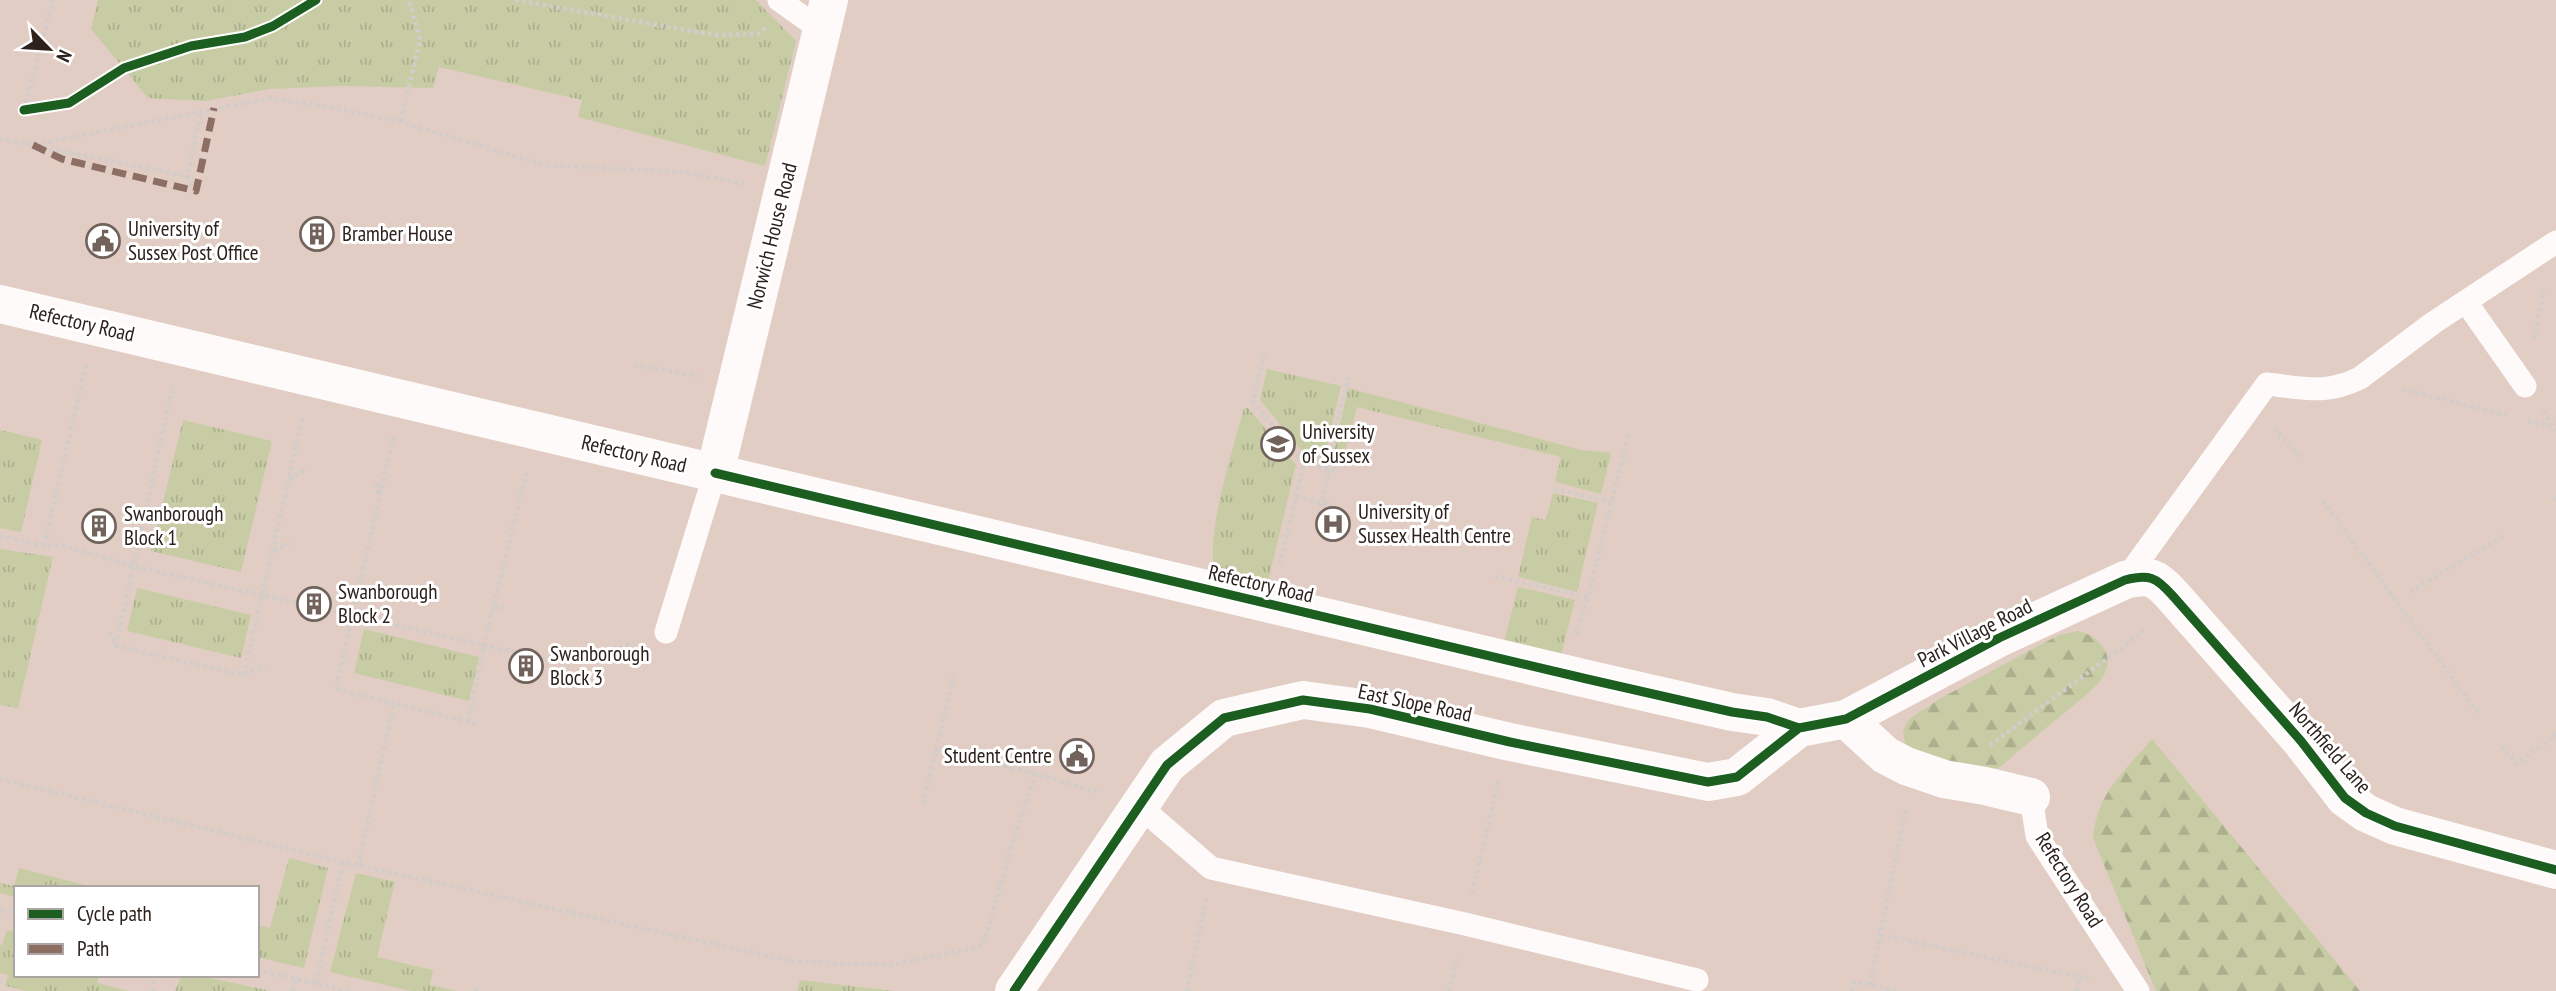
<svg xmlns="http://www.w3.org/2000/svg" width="2556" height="991" viewBox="0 0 2556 991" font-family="'PT Sans Narrow',sans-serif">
	<defs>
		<pattern id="grass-tufts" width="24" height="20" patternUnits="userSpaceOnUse" patternTransform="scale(1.75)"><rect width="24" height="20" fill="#c8cca4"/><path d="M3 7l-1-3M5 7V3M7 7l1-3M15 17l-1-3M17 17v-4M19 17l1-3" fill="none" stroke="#acaf8d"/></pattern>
		<pattern id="forest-firs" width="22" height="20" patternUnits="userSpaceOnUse" patternTransform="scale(1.75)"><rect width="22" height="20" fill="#c8cca4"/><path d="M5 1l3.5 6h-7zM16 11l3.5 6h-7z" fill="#acaf8d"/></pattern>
	</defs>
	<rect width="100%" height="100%" fill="#f0ded6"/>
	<path fill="#e1cdc3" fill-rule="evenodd" d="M0,0H2556V991H0ZM16,888H257V975H16Z"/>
	<path fill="url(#grass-tufts)" d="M98,0H756L796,41L765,166L578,117L582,100L439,67L433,88L339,86L270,89L205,101L148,98L91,29Z
		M1267,369L1341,386L1324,458L1304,453L1260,400Z
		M1348,388L1581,450L1611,453L1601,494L1555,482L1561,457L1357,407L1342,463L1332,461Z
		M1244,408H1248L1296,465L1265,594L1216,575C1203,539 1234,447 1244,408Z
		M183,420L272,441L241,572L151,551Z
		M0,430L42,440L21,532L0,528Z
		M1553,493L1598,503L1577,592L1518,577L1532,517L1546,520Z
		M0,549L53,557L18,708L0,705Z
		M1518,587L1575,600L1559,663L1504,643Z
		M137,588L251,615L241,658L127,631Z
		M364,629L479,657L469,701L354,673Z
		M289,858L328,868L304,968L257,957V925L270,928Z
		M19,868L96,888H16V897L0,893V883L14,886Z
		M356,873L395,882L377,957L433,970L430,985L457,991H411L330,972Z
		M7,930L16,932V975H99L97,983L129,991H26L5,986L8,975L0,973V945H2Z
		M182,975H196L271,991H175Z
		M800,980L894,991H797Z"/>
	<path fill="url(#forest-firs)" d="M2078,631C2100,636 2117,656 2102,678C2092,692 2075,704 2062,715C2041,732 2021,749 2000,767C1959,782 1939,763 1905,744L1903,731L1909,719L1941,698L2059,635Z
		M2152,739L2360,991H2156L2093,838C2097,793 2124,772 2152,739Z"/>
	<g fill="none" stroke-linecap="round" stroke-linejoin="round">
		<path stroke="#d2cdcb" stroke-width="4.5" stroke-dasharray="3.5 3.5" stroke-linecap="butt" d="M515,0L715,35L758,34L765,28
			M24,110L53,0
			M401,121L420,39L409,0
			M0,139L33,145L271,98L334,108L401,122L544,165L683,172L745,184
			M36,146L187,176
			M196,191L187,176L201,111
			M2534,339L2544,289
			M1264,353L1253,402L1304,463L1280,564
			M634,365L698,376
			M2402,389L2506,415
			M2543,411L2556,430
			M2528,421L2554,427
			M2274,428L2301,459
			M393,437L336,689L477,724
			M1304,463L1340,471
			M1326,468L1349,376
			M289,479L309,469
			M376,483L378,494
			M1554,489L1611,502
			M1296,497L1332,505
			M2554,499L2556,498
			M2323,501L2478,713
			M138,507L143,520
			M1319,514L1330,468
			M0,536L44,546L60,545L133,566L568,664L635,642
			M44,546L86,365
			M274,551L293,542
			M1495,576L1588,597
			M2410,592L2506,534
			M494,606L504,608
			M110,632L116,646L244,675L265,666
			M1576,635L1588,597L1629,432
			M116,646L173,385
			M244,675L303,416
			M468,721L484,645L527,469
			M1990,745L2147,629
			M2502,746L2517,764L2556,734
			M936,749L1036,774
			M0,779L343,862L795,962L892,965L983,946L1017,827L1036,774L1100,793
			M923,804L954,674
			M358,866L394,703
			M1472,893L1499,779
			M0,910L16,914
			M1881,935L2089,979
			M257,970L348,991
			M0,980V983
			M316,983L343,862
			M1870,985L1905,813L1903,808
			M153,991L156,975
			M293,991L296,979
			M476,991L478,984
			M1187,991L1206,899
			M1449,991L1457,956
			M1852,991L1854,982L1898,991
			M2077,991L2080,977"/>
		<path stroke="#fdfaf9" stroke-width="23" d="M779,0L821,30
			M2466,302L2525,386
			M2125,580L2267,384C2304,388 2326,395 2360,378L2433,323L2556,242
			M666,632L715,473
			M2031,797L2037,836L2138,991
			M1138,805L1211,868L1465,924L1697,980"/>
		<path stroke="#fdfaf9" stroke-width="38" d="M0,304L1587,679L1732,712L1767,717L1799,728
			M715,473L829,0
			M1846,719L1885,755L1906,766L1944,779L1985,786L2031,797
			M1014,991L1167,765L1224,718L1303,700L1370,709L1510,742L1708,782L1737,777L1799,728L1846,719L1999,638L2125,580C2149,574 2156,577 2172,595L2301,741L2345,798L2366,813L2395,826L2556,870"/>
		<path stroke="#8d6e63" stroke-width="7" stroke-dasharray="14 7" stroke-linecap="butt" d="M33,145L62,159L196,191L214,108"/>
		<g stroke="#fff" stroke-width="13">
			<path id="cycleway" d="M24,110L69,103L124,68L191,46L245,37L273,26L316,0
				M715,473L1587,679L1732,712L1767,717L1799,728
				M1014,991L1167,765L1224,718L1303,700L1370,709L1510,742L1708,782L1737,777L1799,728L1846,719L1999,638L2125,580C2149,574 2156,577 2172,595L2301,741L2345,798L2366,813L2395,826L2556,870"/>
		</g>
		<use href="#cycleway" stroke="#1b5e20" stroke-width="9"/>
	</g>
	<defs>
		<g id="building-ring" transform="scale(1.75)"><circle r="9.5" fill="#fff" stroke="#71635c" stroke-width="1.5"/><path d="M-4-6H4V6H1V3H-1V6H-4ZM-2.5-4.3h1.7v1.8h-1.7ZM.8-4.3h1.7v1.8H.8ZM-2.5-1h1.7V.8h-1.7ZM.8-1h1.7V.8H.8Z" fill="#71635c"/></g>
		<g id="civic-ring" transform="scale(1.75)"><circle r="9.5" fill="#fff" stroke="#71635c" stroke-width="1.5"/><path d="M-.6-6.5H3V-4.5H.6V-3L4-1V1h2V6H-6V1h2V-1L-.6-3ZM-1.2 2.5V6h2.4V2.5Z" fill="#71635c"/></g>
		<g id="university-ring" transform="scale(1.75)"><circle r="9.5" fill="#fff" stroke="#71635c" stroke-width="1.5"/><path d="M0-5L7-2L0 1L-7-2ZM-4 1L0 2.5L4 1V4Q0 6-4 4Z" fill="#71635c"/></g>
		<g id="hospital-ring" transform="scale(1.75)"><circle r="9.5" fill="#fff" stroke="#71635c" stroke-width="1.5"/><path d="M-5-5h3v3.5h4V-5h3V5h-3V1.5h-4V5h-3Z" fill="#71635c"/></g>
	</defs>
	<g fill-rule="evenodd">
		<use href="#building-ring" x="317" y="234"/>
		<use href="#civic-ring" x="103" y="241"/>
		<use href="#university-ring" x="1278" y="444"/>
		<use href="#hospital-ring" x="1333" y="524"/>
		<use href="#building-ring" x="99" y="526"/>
		<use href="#building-ring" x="314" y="604"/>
		<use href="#building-ring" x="526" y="666"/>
		<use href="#civic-ring" x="1077" y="756"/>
	</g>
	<g text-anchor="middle" stroke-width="6" stroke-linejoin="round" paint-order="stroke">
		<g font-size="21" fill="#2c211b" stroke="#fff" text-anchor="start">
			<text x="128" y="236">University of<tspan x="128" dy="24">Sussex Post Office</tspan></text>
			<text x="342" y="241">Bramber House</text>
			<text x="1302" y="439">University<tspan x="1302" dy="24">of Sussex</tspan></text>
			<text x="1358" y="519">University of<tspan x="1358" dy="24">Sussex Health Centre</tspan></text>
			<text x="124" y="521">Swanborough<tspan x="124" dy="24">Block 1</tspan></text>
			<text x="338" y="599">Swanborough<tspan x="338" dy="24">Block 2</tspan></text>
			<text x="550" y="661">Swanborough<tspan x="550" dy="24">Block 3</tspan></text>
			<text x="1052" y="763" text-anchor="end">Student Centre</text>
		</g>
		<g font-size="21" fill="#2c211b" stroke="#fff">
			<text transform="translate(772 236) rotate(-76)" y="7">Norwich House Road</text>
			<text transform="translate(82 323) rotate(13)" y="7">Refectory Road</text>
			<text transform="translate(634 454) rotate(13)" y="7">Refectory Road</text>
			<text transform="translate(1261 584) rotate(13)" y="7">Refectory Road</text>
			<text transform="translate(1975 633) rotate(-27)" y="7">Park Village Road</text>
			<text transform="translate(1415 703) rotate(12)" y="7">East Slope Road</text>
			<text transform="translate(2330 748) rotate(49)" y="7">Northfield Lane</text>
			<text transform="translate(2069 880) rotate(58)" y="7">Refectory Road</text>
		</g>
	</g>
	<rect x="14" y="886" width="245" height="91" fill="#ffffff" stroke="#aba6a4" stroke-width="2"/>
	<rect x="28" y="909" width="35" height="10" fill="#1b5e20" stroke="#aba6a4" stroke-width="2"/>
	<text x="77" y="921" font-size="21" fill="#2c211b">Cycle path</text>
	<rect x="28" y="944" width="35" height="10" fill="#8d6e63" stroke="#aba6a4" stroke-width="2"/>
	<text x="77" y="956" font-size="21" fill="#2c211b">Path</text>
	<g transform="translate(49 49) rotate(115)" stroke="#ffffff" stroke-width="5" paint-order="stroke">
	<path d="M0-5L12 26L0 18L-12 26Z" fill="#2c211b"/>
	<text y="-10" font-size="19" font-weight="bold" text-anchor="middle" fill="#2c211b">N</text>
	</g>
</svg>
